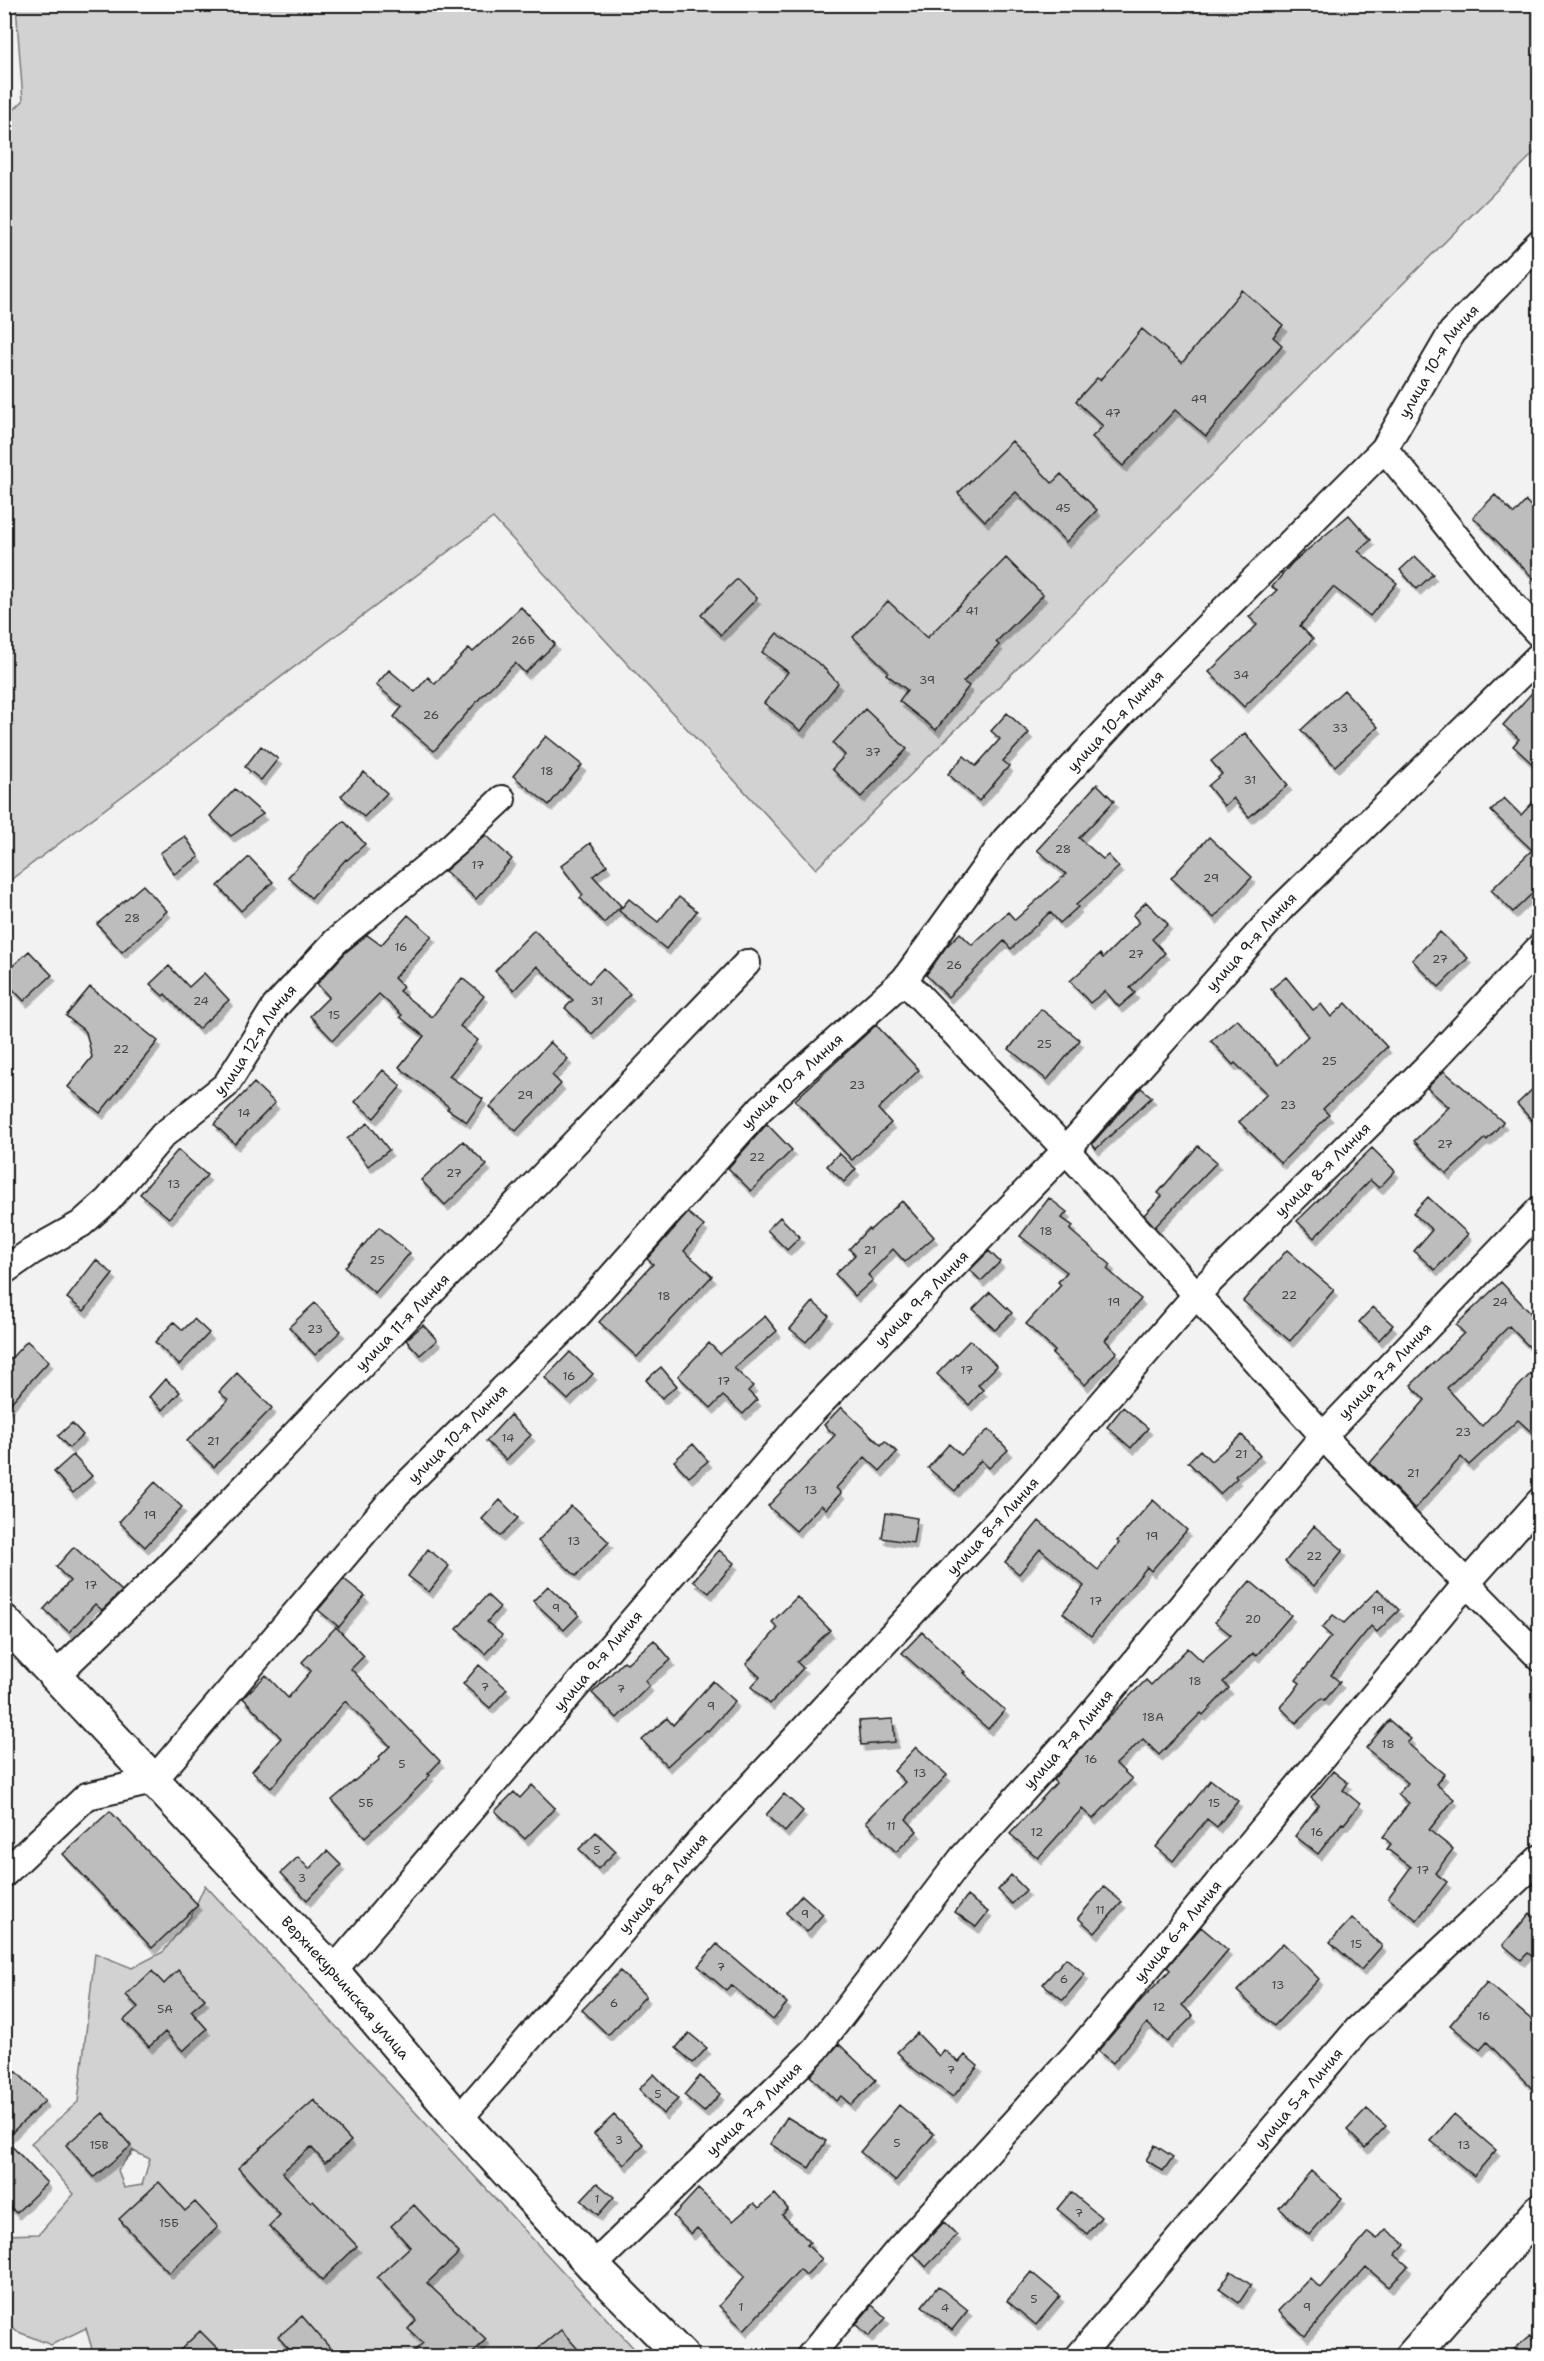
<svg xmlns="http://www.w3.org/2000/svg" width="1544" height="2361" viewBox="0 0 1544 2361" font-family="'Shantell Sans',sans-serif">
	<defs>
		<filter id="shadow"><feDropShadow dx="3.5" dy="6" stdDeviation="0" flood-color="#0004"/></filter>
	</defs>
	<rect width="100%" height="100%" fill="#f2f2f2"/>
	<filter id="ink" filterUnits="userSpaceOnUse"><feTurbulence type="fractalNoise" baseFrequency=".0167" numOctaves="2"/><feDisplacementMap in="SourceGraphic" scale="12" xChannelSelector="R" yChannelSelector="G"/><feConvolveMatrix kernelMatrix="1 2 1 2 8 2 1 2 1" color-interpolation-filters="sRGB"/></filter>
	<g filter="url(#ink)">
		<path fill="#d2d2d2" stroke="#777" stroke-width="1.5" fill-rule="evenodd" d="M16,5H1539V148L816,869L493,518L5,884L4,119L23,101Z
			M205,1885L641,2356H94L86,2328L51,2345L16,2331L5,2321L4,2235L39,2234L74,2194L31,2143L78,2102L95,1953L132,1968L163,1952L191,1916ZM133,2151L150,2159L142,2185L124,2188L118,2170Z"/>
		<path fill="#bdbdbd" stroke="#1c1c1c" stroke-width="1.5" filter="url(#shadow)" d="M1242,290L1283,325L1273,337L1282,345L1206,436L1175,410L1123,466L1092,437L1103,426L1076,401L1097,378L1100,380L1142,329L1182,363Z
			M1012,441L1052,483L1061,474L1097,510L1066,542L1016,492L985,521L958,493Z
			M1495,495L1514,514L1526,501L1539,515V584L1473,517Z
			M1349,515L1371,540L1358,551L1397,583L1370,616L1333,587L1300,626L1313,639L1244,707L1209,672L1257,625L1249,617L1277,590L1272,587L1292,563Z
			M1415,556L1433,574L1417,589L1400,570Z
			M1006,558L1043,595L996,642L999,645L963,682L969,686L936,730L899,701L907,690L886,674L888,671L853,637L888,601L927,638Z
			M737,579L757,598L721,635L701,615Z
			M521,607L555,644L525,673L515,663L480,698L434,751L394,717L402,707L376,685L389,670L415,692L428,677L435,684L469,648L473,652Z
			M777,633L822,666L838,683L801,731L764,703L788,672L762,652Z
			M1539,685V770L1513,746L1519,739L1503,725Z
			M1344,690L1378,727L1335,766L1301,730Z
			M865,709L907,749L861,797L832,769L845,755L833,743Z
			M1007,713L1029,733L1003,761L1009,766L979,801L948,774L964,756L976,766L1000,739L991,731Z
			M1245,733L1288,785L1249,817L1233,798L1224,806L1208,786L1222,774L1211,761Z
			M546,736L582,765L549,805L513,776Z
			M261,746L278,759L261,780L245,767Z
			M364,772L387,793L364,817L341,796Z
			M1097,784L1114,801L1079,838L1103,859L1108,855L1119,867L1076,905L1078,907L1060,923L1050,912L1011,949L1004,941L948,997L926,975L946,947L960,933L972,945L1008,912L1015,920L1066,874L1037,850Z
			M235,789L263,814L231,836L210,816Z
			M1539,796V887L1513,912L1491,890L1532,850L1491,811L1504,798L1521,815Z
			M344,821L365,844L347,860L346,859L311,898L288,877L314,848Z
			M486,835L512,859L476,899L445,871Z
			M185,836L199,857L174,874L160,853Z
			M1209,837L1252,877L1214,918L1171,878Z
			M590,843L607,865L593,876L621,906L604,923L580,898L583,895L561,866Z
			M249,857L273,882L241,911L218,886Z
			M143,885L167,911L122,952L97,924Z
			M679,897L697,911L666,949L619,911L629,899L658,922Z
			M1146,902L1168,924L1152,939L1165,953L1130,988L1135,993L1119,1007L1105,991L1090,1003L1070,981L1100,954L1103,958L1139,922L1133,915Z
			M408,915L432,936L394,978L403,987L399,991L432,1017L462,978L484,996L460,1026L478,1040L449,1076L483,1099L467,1122L447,1109L449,1107L399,1067L424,1036L400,1017L402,1015L379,994L333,1040L310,1016L329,997L317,984L346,952L367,935L381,945Z
			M534,930L589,983L603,968L630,994L592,1034L565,1008L573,1000L537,966L514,990L495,971Z
			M1440,932L1468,958L1439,987L1412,960Z
			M29,951L52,975L24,1001L4,980V974Z
			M169,966L189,987L204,973L229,1000L198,1029L165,994L163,996L150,984Z
			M1286,977L1313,1010L1321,1004L1331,1017L1346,1003L1387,1047L1323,1109L1329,1115L1281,1163L1239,1122L1267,1094L1235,1063L1233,1065L1211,1041L1237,1019L1278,1065L1308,1036L1271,989Z
			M90,987L158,1041L100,1113L68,1087L92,1057L86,1032L66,1016Z
			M1041,1009L1080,1040L1047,1080L1009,1049Z
			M876,1025L919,1070L878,1109L891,1123L852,1160L795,1100Z
			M550,1042L568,1059L552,1075L561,1084L516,1131L490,1107Z
			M383,1070L401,1086L374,1118L355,1102Z
			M1444,1071L1503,1122L1487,1140L1485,1138L1447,1174L1414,1141L1449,1107L1427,1088Z
			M254,1083L275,1103L235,1144L214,1124Z
			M1539,1083V1128L1517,1104Z
			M1141,1088L1152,1097L1096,1149L1092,1144Z
			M368,1123L389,1150L368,1166L347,1139Z
			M767,1124L792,1150L751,1191L728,1168Z
			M463,1141L487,1165L445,1205L421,1180Z
			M1198,1146L1217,1162L1155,1227L1144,1215L1162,1196L1158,1193Z
			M1372,1148L1395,1171L1379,1188L1370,1180L1314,1238L1297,1221Z
			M178,1150L207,1175L169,1218L140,1194Z
			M839,1153L856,1169L844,1182L827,1166Z
			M1428,1197L1468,1234L1435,1270L1414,1251L1432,1230L1413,1213Z
			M1049,1198L1067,1212L1062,1218L1073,1226L1070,1230L1111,1265L1107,1269L1141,1299L1105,1340L1117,1352L1085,1385L1052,1354L1055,1351L1026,1324L1061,1285L1058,1282L1067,1272L1020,1236Z
			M902,1201L934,1237L905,1262L893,1249L868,1275L873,1280L855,1296L835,1274L855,1255L849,1249L868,1229L870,1230Z
			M688,1213L704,1226L684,1251L712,1276L637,1357L599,1322L653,1264L647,1259Z
			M780,1217L800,1237L787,1250L767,1230Z
			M379,1227L410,1253L375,1293L345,1267Z
			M1287,1250L1334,1290L1290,1341L1243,1301Z
			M989,1251L1000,1262L981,1281L970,1270Z
			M96,1260L113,1274L84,1311L67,1298Z
			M1501,1282L1539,1322V1357L1509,1326L1447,1388L1482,1426L1531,1373L1539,1381V1439L1518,1420L1469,1465L1461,1457L1415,1509L1370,1463L1425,1400L1411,1385L1464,1333L1456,1325Z
			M990,1292L1012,1313L995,1330L973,1309Z
			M813,1302L829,1316L806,1342L790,1329Z
			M315,1303L341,1331L315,1355L289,1327Z
			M1373,1307L1393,1325L1379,1340L1359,1322Z
			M765,1316L777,1331L734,1368L753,1386L748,1391L757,1400L743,1414L723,1396L711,1408L678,1376L709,1343L720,1354Z
			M194,1319L209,1333L179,1365L155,1342L174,1322L183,1330Z
			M423,1325L437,1340L420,1355L406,1340Z
			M970,1340L997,1366L978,1385L983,1390L969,1405L937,1374Z
			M27,1341L49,1361L4,1410V1366Z
			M570,1352L593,1374L568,1400L545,1378Z
			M661,1367L677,1386L662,1398L646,1380Z
			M237,1373L272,1408L214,1467L187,1441L228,1400L219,1392Z
			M165,1379L180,1392L163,1410L149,1397Z
			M841,1407L881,1445L885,1441L897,1452L880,1471L865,1457L836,1488L841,1493L826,1509L821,1505L796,1531L768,1506L835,1435L824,1425Z
			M1123,1407L1148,1428L1131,1448L1107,1427Z
			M510,1415L531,1435L506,1460L486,1441Z
			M72,1423L83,1435L69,1448L58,1436Z
			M989,1429L1008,1450L989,1468L981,1460L955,1491L928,1468L949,1444L961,1455Z
			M1242,1435L1260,1456L1235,1476L1237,1478L1220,1494L1188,1462L1200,1450L1211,1461Z
			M693,1444L708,1461L689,1477L674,1461Z
			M73,1455L92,1476L73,1493L54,1472Z
			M155,1482L182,1507L145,1547L119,1522Z
			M500,1500L518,1518L500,1536L482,1519Z
			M1153,1500L1187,1530L1151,1571L1147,1567L1091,1636L1063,1613L1084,1586L1040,1549L1019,1574L1005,1562L1039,1521L1098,1570L1119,1543L1117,1541Z
			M571,1506L609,1542L576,1576L538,1541Z
			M886,1513L917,1518L913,1543L882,1538Z
			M1314,1526L1343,1550L1314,1586L1285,1562Z
			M74,1547L122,1591L102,1610L95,1604L69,1632L44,1609L70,1581L56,1567Z
			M428,1549L449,1566L429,1592L408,1576Z
			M719,1550L734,1563L709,1593L693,1581Z
			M344,1579L365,1596L339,1627L318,1610Z
			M1250,1581L1291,1615L1256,1656L1253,1653L1223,1682L1229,1688L1203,1715L1201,1713L1159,1755L1143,1739L1116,1764L1132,1779L1093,1819L1082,1809L1038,1858L1010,1834L1056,1783L1053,1780L1103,1723L1146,1680L1151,1685L1188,1648L1202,1661L1231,1635L1215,1622Z
			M548,1586L579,1615L564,1630L533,1601Z
			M1378,1589L1399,1610L1377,1632L1371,1626L1331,1675L1340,1682L1325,1700L1322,1698L1296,1723L1280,1707L1292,1694L1300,1683L1296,1680L1331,1636L1322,1628L1333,1615L1344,1623Z
			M487,1595L500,1607L487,1622L502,1635L485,1654L457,1629Z
			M797,1597L830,1630L797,1662L803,1668L770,1704L751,1687L760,1677L746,1664L778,1628L772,1622Z
			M336,1627L364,1656L351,1669L440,1761L428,1774L430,1775L400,1806L365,1837L332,1800L380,1759L379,1757L390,1746L345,1701L271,1788L252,1771L281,1738L243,1698L266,1675L288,1698L311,1671L302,1662Z
			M922,1632L965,1672L963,1673L1005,1710L988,1729L902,1653Z
			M654,1640L671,1660L645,1681L649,1686L617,1718L592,1693L624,1661L627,1663Z
			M479,1665L507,1689L490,1708L463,1684Z
			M713,1681L735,1701L708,1731L707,1730L667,1766L642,1740L667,1718L673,1725Z
			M893,1719L895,1742L861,1745L859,1721Z
			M1389,1720L1411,1739L1407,1743L1444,1774L1436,1784L1454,1799L1429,1830L1453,1849L1435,1873L1447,1882L1417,1920L1388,1898L1411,1867L1387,1849L1391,1844L1383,1837L1409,1803L1398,1794L1408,1783L1366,1748Z
			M916,1747L947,1775L906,1819L917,1831L896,1852L866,1822L905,1782L894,1771Z
			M1333,1771L1348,1783L1343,1790L1360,1804L1344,1824L1342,1823L1318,1854L1295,1836L1319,1805L1311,1798Z
			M1211,1780L1238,1801L1217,1827L1207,1819L1173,1861L1156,1847Z
			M532,1785L555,1808L525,1839L495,1811L514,1792L520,1798Z
			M784,1794L803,1811L785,1832L766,1815Z
			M110,1811L198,1905L152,1948L63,1854Z
			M596,1832L616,1851L598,1869L579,1849Z
			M327,1851L341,1865L307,1900L281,1873L298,1857L309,1869Z
			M1011,1875L1026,1890L1012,1904L998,1890Z
			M1104,1887L1122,1902L1095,1933L1078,1918Z
			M802,1895L823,1914L807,1932L786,1913Z
			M967,1896L988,1912L976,1927L955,1912Z
			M1530,1913L1539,1921V1963L1528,1953L1521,1960L1503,1945Z
			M1352,1918L1382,1946L1361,1970L1330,1942Z
			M1201,1927L1228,1950L1182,2005L1193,2016L1167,2042L1147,2023L1113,2063L1098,2051L1142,1999L1170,1970L1167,1967Z
			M1283,1943L1319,1979L1274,2026L1237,1991Z
			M717,1944L787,2003L773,2020L731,1985L726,1990L698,1966Z
			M1066,1958L1085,1974L1063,2000L1043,1984Z
			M178,1970L205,1999L191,2011L207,2029L183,2051L165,2032L149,2047L124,2020L138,2007L126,1995L152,1971L164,1984Z
			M620,1971L646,1996L608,2035L582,2010Z
			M1487,1982L1539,2026V2096L1487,2042L1480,2050L1450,2025Z
			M689,2033L707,2048L693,2063L676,2048Z
			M917,2033L939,2056L944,2050L959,2062L965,2055L978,2066L953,2097L914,2069L897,2052Z
			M839,2044L876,2080L851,2105L841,2096L836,2101L810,2076Z
			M16,2071L45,2101L5,2139L47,2183L16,2213L4,2200V2082Z
			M654,2074L678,2099L663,2114L639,2089Z
			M700,2076L720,2094L704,2112L684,2095Z
			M314,2100L351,2141L325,2163L311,2147L282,2172L310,2202L313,2200L357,2246L322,2280L269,2226L280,2215L238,2168Z
			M899,2105L934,2134L895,2181L860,2152Z
			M1367,2109L1386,2126L1365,2148L1347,2130Z
			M103,2113L131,2146L94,2177L66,2145Z
			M1454,2114L1496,2150L1474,2176L1431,2141Z
			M614,2115L644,2145L624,2165L594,2134Z
			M787,2117L826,2141L809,2168L770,2144Z
			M1155,2145L1173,2157L1163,2171L1146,2160Z
			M1311,2171L1342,2198L1309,2235L1279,2208Z
			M159,2182L185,2211L195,2202L218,2227L169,2273L119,2219Z
			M597,2183L614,2197L598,2215L581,2200Z
			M698,2189L733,2221L754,2203L759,2208L775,2194L788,2209L782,2215L810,2242L807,2245L822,2259L806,2275L800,2269L744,2330L719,2306L745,2276L697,2228L691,2234L673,2216Z
			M1071,2192L1101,2217L1087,2234L1057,2209Z
			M414,2205L459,2253L427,2283L486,2339L470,2356H409L423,2343L408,2329L416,2320L377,2277L410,2247L391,2226Z
			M944,2222L957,2235L926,2267L914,2254Z
			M1386,2229L1405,2244L1395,2255L1408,2266L1389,2287L1366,2267L1305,2336L1278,2311L1310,2278L1320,2288L1368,2232L1377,2239Z
			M1231,2271L1251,2285L1239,2303L1219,2289Z
			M1031,2272L1060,2296L1036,2325L1007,2301Z
			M938,2286L968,2310L952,2330L922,2306Z
			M872,2305L886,2318L869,2336L856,2324Z
			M302,2316L337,2356H295L278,2337Z
			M561,2330L584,2356H529Z
			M200,2331L225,2356H174Z
			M1530,2336L1539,2347V2356H1506Z"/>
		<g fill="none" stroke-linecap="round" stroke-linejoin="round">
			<g stroke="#1c1c1c" stroke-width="30">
				<g id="minor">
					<path d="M1384,449C1437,510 1484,576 1540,635"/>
					<path d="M904,980L1066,1150L1337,1451L1540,1658"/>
					<path id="s1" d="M4,1271L31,1252L81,1224L108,1200L163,1135L226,1085L275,1007L336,941L453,845L502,799"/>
					<path id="s2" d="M55,1676L169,1566L747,963"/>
					<path id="s3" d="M4,1874L87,1796L153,1781L397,1494L575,1318L761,1108L904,980L1005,840L1142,692L1384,449L1452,332L1540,242"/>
					<path id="s4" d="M333,1971L804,1420L1066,1150L1281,908L1540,655"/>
					<path id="s5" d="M459,2119L699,1842L1025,1492L1197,1294L1427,1067L1540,947"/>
					<path id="s6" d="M593,2266L816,2049L963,1857L1079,1729L1323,1436L1540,1209"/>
					<path id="s7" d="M810,2356L898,2250L1077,2053L1466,1584L1540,1501"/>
					<path id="s8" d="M1079,2356L1358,2029L1540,1858"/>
				</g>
			</g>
			<g stroke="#1c1c1c" stroke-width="36">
				<g id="tertiary">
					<path id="s9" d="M4,1621L333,1971L459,2119L593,2266L682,2356"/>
					<path d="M1412,2356L1540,2210"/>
				</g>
			</g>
			<use href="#minor" stroke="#fff" stroke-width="26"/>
			<use href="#tertiary" stroke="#fff" stroke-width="32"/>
		</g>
	</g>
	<g text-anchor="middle" stroke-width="4.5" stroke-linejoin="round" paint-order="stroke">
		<g font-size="12" fill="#444">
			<text x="1199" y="403">49</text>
			<text x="1113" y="417">47</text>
			<text x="1063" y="512">45</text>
			<text x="972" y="615">41</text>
			<text x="523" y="644">26Б</text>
			<text x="1241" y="679">34</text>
			<text x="927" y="684">39</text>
			<text x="431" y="719">26</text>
			<text x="1340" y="732">33</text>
			<text x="873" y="756">37</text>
			<text x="547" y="775">18</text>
			<text x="1250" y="784">31</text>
			<text x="1063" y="853">28</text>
			<text x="478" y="869">17</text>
			<text x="1211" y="882">29</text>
			<text x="132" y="922">28</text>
			<text x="401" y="951">16</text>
			<text x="1136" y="958">27</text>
			<text x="1440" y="963">27</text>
			<text x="954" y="969">26</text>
			<text x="201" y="1005">24</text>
			<text x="597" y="1005">31</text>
			<text x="334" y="1019">15</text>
			<text x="1044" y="1048">25</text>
			<text x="121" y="1053">22</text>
			<text x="1329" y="1065">25</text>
			<text x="857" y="1089">23</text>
			<text x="525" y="1099">29</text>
			<text x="1288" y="1109">23</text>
			<text x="244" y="1117">14</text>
			<text x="1445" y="1148">27</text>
			<text x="757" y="1161">22</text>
			<text x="454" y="1177">27</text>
			<text x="174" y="1188">13</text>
			<text x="1046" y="1235">18</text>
			<text x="870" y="1254">21</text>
			<text x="377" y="1264">25</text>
			<text x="1289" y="1299">22</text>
			<text x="664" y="1300">18</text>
			<text x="1114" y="1306">19</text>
			<text x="1500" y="1306">24</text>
			<text x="315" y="1333">23</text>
			<text x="967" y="1374">17</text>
			<text x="569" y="1380">16</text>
			<text x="724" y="1385">17</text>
			<text x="1463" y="1436">23</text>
			<text x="508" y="1442">14</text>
			<text x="213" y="1445">21</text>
			<text x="1241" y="1458">21</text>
			<text x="1413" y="1477">21</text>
			<text x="811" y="1494">13</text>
			<text x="150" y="1519">19</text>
			<text x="1152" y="1540">19</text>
			<text x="574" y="1545">13</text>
			<text x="1314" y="1560">22</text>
			<text x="91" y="1589">17</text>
			<text x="1096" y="1605">17</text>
			<text x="556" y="1612">9</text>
			<text x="1378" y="1614">19</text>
			<text x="1253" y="1623">20</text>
			<text x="1195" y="1685">18</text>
			<text x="485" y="1691">7</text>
			<text x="621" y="1693">7</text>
			<text x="711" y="1710">9</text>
			<text x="1153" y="1721">18А</text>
			<text x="1388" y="1748">18</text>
			<text x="1091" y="1763">16</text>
			<text x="402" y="1768">5</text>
			<text x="920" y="1777">13</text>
			<text x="366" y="1807">5Б</text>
			<text x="1214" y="1807">15</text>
			<text x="891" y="1830">11</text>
			<text x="1037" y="1836">12</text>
			<text x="1317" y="1836">16</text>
			<text x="597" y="1854">5</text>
			<text x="1423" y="1874">17</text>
			<text x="302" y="1882">3</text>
			<text x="1100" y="1914">11</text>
			<text x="805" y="1918">9</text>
			<text x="1356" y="1948">15</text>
			<text x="721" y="1971">7</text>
			<text x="1064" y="1983">6</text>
			<text x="1278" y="1989">13</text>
			<text x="614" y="2007">6</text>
			<text x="1159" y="2011">12</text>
			<text x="165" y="2013">5А</text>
			<text x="1484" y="2020">16</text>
			<text x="951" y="2074">7</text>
			<text x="658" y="2098">5</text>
			<text x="619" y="2144">3</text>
			<text x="897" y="2147">5</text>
			<text x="99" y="2149">15В</text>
			<text x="1464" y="2149">13</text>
			<text x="597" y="2203">1</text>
			<text x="1079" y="2217">7</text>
			<text x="169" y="2227">15Б</text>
			<text x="1034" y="2303">5</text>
			<text x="741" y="2311">1</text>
			<text x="1307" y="2311">9</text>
			<text x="945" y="2312">4</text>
		</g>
		<g font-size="15" fill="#1c1c1c" stroke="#fff">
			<text dy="5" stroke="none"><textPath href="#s3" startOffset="2102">улица 10-я Линия</textPath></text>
			<text dy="5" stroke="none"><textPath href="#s3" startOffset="1616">улица 10-я Линия</textPath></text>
			<text dy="5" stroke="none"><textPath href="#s4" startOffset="1380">улица 9-я Линия</textPath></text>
			<text dy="5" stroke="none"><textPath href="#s1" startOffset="346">улица 12-я Линия</textPath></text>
			<text dy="5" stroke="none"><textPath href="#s3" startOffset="1130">улица 10-я Линия</textPath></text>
			<text dy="5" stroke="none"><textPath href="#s5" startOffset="1284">улица 8-я Линия</textPath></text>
			<text dy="5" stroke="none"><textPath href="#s4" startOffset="894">улица 9-я Линия</textPath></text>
			<text dy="5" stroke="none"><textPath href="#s2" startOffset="496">улица 11-я Линия</textPath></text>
			<text dy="5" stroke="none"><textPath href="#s6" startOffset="1197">улица 7-я Линия</textPath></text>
			<text dy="5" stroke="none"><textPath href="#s3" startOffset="644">улица 10-я Линия</textPath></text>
			<text dy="5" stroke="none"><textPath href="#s5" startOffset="798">улица 8-я Линия</textPath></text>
			<text dy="5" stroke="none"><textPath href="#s4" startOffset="408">улица 9-я Линия</textPath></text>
			<text dy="5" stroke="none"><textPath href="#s6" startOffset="711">улица 7-я Линия</textPath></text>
			<text dy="5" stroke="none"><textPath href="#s5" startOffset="312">улица 8-я Линия</textPath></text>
			<text dy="5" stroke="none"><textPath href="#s7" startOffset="562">улица 6-я Линия</textPath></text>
			<text dy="5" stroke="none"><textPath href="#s9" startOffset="501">Верхнекурьинская улица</textPath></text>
			<text dy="5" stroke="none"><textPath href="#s8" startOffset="339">улица 5-я Линия</textPath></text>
			<text dy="5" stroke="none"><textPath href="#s6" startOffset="225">улица 7-я Линия</textPath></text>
		</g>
	</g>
	<rect width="1544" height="2361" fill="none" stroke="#fff" stroke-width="24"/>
	<rect x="12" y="12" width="1520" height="2337" fill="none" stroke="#1c1c1c" stroke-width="2" filter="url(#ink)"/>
</svg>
